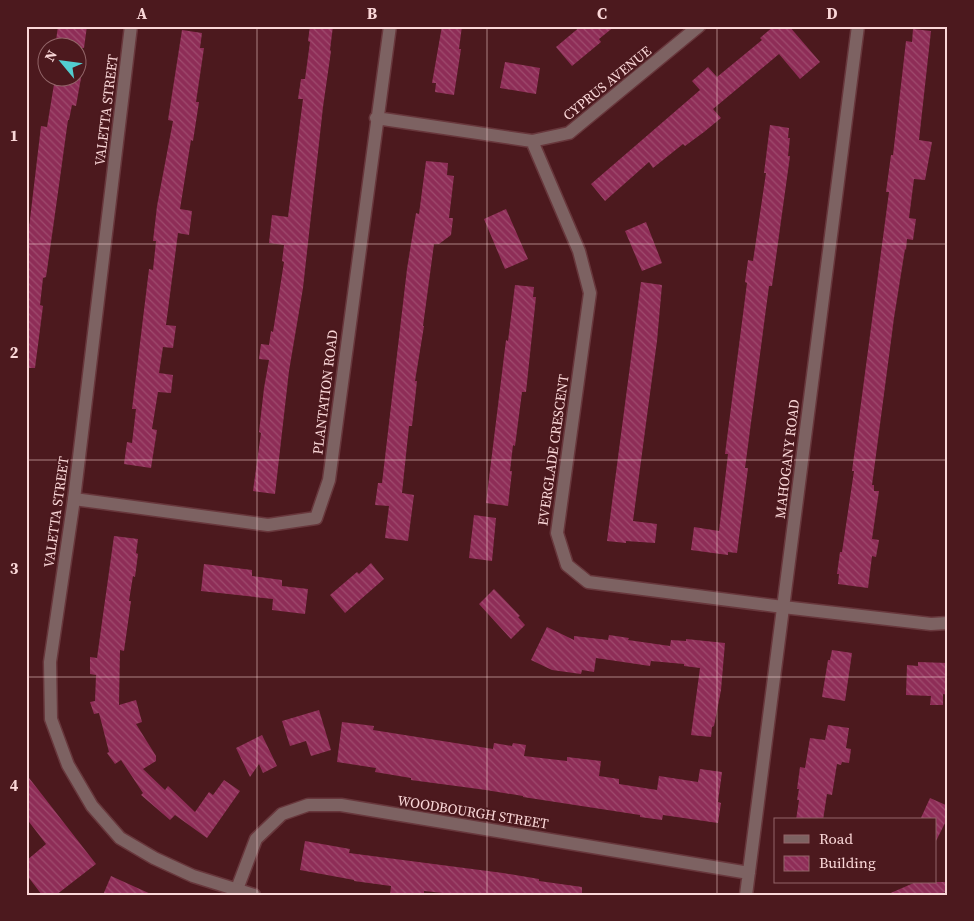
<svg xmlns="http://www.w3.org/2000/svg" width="974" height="921" viewBox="0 0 974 921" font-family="'Source Serif 4',serif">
	<defs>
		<pattern id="building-back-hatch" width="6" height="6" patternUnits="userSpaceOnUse" patternTransform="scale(1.25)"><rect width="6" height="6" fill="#8e2d57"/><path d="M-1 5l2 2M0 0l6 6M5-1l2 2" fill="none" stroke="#9f4b6e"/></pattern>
	</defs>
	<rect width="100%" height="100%" fill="#4c191e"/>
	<path fill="url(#building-back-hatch)" d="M58,26H87L84,48H55Z
		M310,26H333L330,50L331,51L323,107L303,288L289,371L275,494L253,491L261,433L259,432L264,388L269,360L259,359L261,344L269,345L271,331L273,332L284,262L282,261L284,245L269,243L272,215L288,217L303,99H298L301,79H305L310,42L308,41Z
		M442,26H462L459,49H461L454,95L435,92L436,83H432Z
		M581,26H615L599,39L601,42L572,66L556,47Z
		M774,26H789L820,62L800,79L779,54L713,109L721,118L704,132L685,146L683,144L653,168L649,162L605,201L591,184L700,90L692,81L708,67L717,77L762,40L760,38Z
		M913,29L931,31L919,140L932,142L925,180L914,179L909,218L916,219L913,240L907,239L906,250L905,249L894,318L872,485H874V491H879L872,539L879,540L876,557L872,556L868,588L838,584L839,574H837L840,552H842L854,471H852L889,192H886L891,155H893L906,41L912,42Z
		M182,30L202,33L200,48H204L196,102H199L193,141L191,140L180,209L192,211L189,235L178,233L166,325L176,326L173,348L163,347L159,373L173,375L171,393L158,392L152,429L157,430L151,468L124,464L127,442L132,443L136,409H132L149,269L153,270L156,241H153L157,206L173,121L168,120Z
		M505,62L540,68L536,94L500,88Z
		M55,78H81L76,106L72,105L69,120H68L54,221L46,277L43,278L40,305L43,306L35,368H26V253L41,126L47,127Z
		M770,125L789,128L788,138H790L788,156H790L772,286H769L745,468H748L737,553L728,552V555L691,550L694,527L719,531L728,454H725L747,283L745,282L748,260L753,261L766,173H764Z
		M426,161L448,163L447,175L454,176L449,218H453L451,235L439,244H434L430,274L423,326H424L415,381H417L412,426H409L402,493L414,495L408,541L385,538L389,506L375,505L378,483H382L407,269L416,213L419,214Z
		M506,209L528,259L505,269L484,219Z
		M646,222L662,263L642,271L625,231Z
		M641,282L662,285L657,341L633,521L657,524L655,543L626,541V543L607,541Z
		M515,285L534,287L533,297H536L526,392H522L515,446L513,445L510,471H512L508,506L486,503L506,340L508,341Z
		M474,515L496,518L492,561L469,558Z
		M114,536L138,539L136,553L138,554L135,577L133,576L129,601H131L124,651L120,650L119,705L136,700L142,722L136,724L156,756V761L143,769L165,790L168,786L195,812L209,792L213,795L224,780L240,791L207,838L175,815L170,820L141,795L143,793L121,760L115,764L107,753L109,752L99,713L94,714L90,702L95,701L96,675L90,674V657L97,658Z
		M371,563L384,579L345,613L330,595L357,572L359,574Z
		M204,564L252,570V576L282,580V586L308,589L305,614L272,610L273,599L201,591Z
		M494,589L520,616L518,617L525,625L511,639L479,604Z
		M547,627L574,640V636L608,640L609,635L629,638L628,640L670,646L671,640L686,641V639L725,643L721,690L714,726L712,727L711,737L691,735L700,668L684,666V664L651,661L650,666L596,658L594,672L582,670L581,674L552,670L531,660Z
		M832,650L852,653L845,701L822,697L828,660H830Z
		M918,662L948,663V695L943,694V705H930L931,696L906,695L907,665L918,666Z
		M319,710L331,750L311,756L306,741L290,746L282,721Z
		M342,722L374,726L373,730L493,749L494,743L512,746L513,743L526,745L524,756L567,761V757L601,761L599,776L619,779V784L657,790L659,776L698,782L700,769L722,772L718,802L721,803L718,823L663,815L662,820L640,817V815L523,797V796L486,790L411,780V778L375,772L376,768L337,762Z
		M828,725L849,728L846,748L851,749L849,763L842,762L841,765L837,764L832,795L827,794L823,820H796L799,800H797L799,789H797L800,767L805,768L810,738L825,740Z
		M262,735L277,766L263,773L259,764L250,777L236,748Z
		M26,774L96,864L56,895H42L26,874V861L46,844L26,818Z
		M930,798L948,806V817L935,843V820H920Z
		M305,841L350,849L349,853L503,873L539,879V881L582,887V895H461L424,891V895H390L391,886L354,881V880L300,870Z
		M111,876L153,895H103Z
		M916,882H948V891L938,895H886Z"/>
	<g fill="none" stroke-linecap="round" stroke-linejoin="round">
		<g stroke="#68373c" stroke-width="15">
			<path id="minor" d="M376,118L532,141L569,133L699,26
				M532,141L579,251L590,293L557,533L567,565L588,582L783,607L931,624L948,623
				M74,499L268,525L316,518L329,480L390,26
				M237,889L256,839L282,814L308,805H341L749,873
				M746,895L858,26"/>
		</g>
		<g stroke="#68373c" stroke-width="15">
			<path id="tertiary" d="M131,26L74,499L50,662L51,719L68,765L92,806L120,838L154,858L193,876L254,895"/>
		</g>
		<use href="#minor" stroke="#7d6262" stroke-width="12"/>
		<use href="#tertiary" stroke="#7d6262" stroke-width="12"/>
	</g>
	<path fill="none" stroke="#fad7d8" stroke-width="1" stroke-opacity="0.55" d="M257,26V895M487,26V895M717,26V895M26,244H948M26,460H948M26,677H948"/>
	<g text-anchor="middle" stroke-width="4" stroke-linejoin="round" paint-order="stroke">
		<g font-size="14" fill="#fad7d8" stroke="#4c191e">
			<text transform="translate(607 83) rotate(-39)" y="5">CYPRUS AVENUE</text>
			<text transform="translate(106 110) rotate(-83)" y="5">VALETTA STREET</text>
			<text transform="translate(325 392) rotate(-83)" y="5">PLANTATION ROAD</text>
			<text transform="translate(553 450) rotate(-82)" y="5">EVERGLADE CRESCENT</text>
			<text transform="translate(787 459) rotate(-83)" y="5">MAHOGANY ROAD</text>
			<text transform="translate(56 512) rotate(-82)" y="5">VALETTA STREET</text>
			<text transform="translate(473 812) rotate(9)" y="5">WOODBOURGH STREET</text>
		</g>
	</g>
	<rect width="974" height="921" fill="none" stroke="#4c191e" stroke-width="55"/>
	<rect x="774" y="818" width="162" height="65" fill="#4c191e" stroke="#926568"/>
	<rect x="784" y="835" width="25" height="8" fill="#7d6262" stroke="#926568"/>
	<text x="819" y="844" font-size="15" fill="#fad7d8">Road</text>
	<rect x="784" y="856" width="25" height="15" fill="url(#building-back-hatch)" stroke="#926568"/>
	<text x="819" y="868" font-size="15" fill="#fad7d8">Building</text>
	<g transform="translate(62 62) rotate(299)"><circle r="24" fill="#4c191e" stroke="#926568"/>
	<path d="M0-4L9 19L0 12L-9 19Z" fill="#52cdd0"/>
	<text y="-8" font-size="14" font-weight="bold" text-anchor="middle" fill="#fad7d8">N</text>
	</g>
	<rect x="28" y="28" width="918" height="866" fill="none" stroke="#fad7d8" stroke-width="2"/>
	<g font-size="16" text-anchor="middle" font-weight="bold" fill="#fad7d8">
		<text x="142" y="19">A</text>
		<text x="372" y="19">B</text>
		<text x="602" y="19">C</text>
		<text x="832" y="19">D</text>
		<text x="14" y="141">1</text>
		<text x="14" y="358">2</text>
		<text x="14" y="574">3</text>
		<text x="14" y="791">4</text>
	</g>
</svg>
